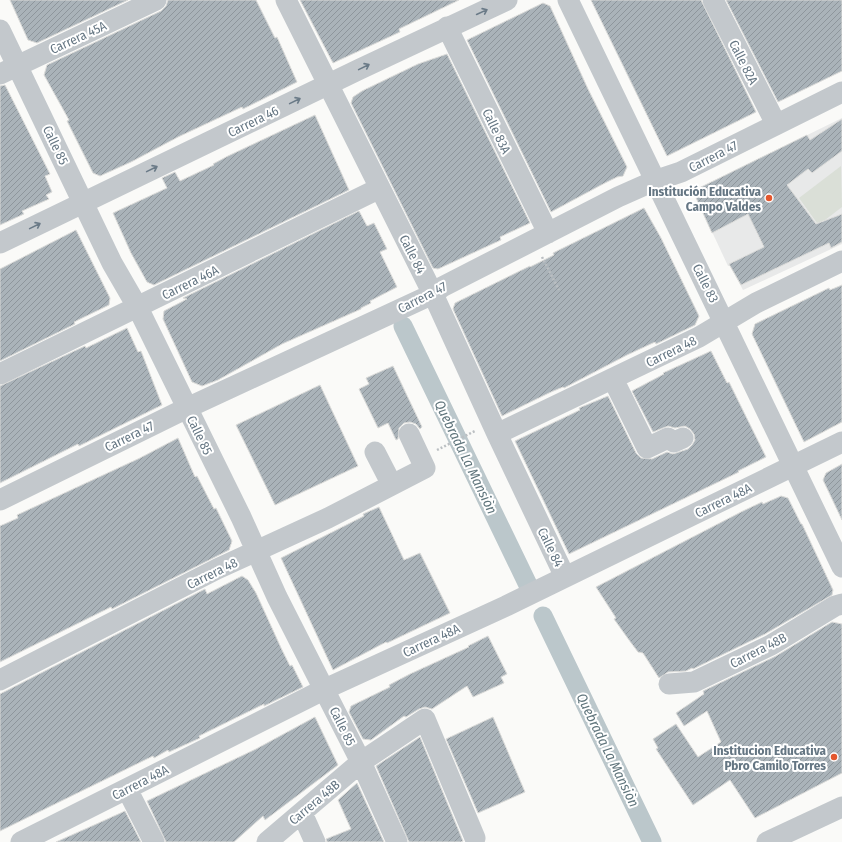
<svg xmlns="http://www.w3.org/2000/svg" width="842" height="842" viewBox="0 0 842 842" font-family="'Fira Sans Condensed',sans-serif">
	<defs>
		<pattern id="building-hatch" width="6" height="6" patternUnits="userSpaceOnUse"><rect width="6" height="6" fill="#aab3b9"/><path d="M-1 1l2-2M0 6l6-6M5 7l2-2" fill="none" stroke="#8e969c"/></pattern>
	</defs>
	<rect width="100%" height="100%" fill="#fafaf8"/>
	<path fill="#e8e9e9" d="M842,118V244L743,290L730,266H728L693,191Z"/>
	<path fill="#dadfd7" d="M841,166L842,207L825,220L817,223L799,198Z"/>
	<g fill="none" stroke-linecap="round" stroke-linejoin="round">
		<path stroke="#bbc7cb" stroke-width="19" d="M403,326L530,589
			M543,616L652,842"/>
	</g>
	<path fill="url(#building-hatch)" stroke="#dcdcda" d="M10,0H128L37,43L28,40Z
		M168,0H256L275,38L277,37L297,82L243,109L242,107L178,137L131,162L100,176L93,173L67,121L69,120L44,75L47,65L161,11L166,6Z
		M300,0H459L399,29L400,32L333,63Z
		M591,0H701L756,112L667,156Z
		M726,0H842V71L778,102Z
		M543,3L550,6L588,89L627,167L623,176L617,177L603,184L551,212L467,40Z
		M447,54L530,223L500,237L501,240L438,269L433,268L351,103L353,97L362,91L418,64Z
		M5,85L50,174L45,176L52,192L46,195L49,199L22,211L24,214L0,225V86Z
		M315,115L349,190L154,285L147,282L131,253L113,213L167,188L162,178L175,172L180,181L214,165L213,164L228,156Z
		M842,119V151L812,173L808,169L787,185L816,224L842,214V242L831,248L829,243L741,285L729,264L764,247L748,214L712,233L693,191L807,135L810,140Z
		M644,208L661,238L699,316L695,325L656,344L655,342L627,355L564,388L563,387L551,392L502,416L453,309L455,303L530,266V267L554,255L553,253Z
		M359,211L367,226L374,223L387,249L380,252L397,287L370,301L371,303L361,308V309L282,344L218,380L202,386L192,382L163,319L164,311L187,299L183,298Z
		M76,230L110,298L109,305L74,322L75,324L0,361V269Z
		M842,285V422L804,442L752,334L755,324L829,288L830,290Z
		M127,328L138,352L141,351L162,405L79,446L78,444L0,483V386L85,346L86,348Z
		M711,351L727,383L729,382L766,457L738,471L739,472L569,554L515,441L580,410L579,408L608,396L636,453L641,458L652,459L667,452L673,454L688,449L692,445L695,440L694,434L690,429L685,426L675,428L668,426L653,432L632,391L664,374L663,373Z
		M393,366L422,427L420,429L416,424L410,422L404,423L399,428L398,439L396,440L388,423L378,428L359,389L369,384L366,378Z
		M320,385L358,466L275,505L236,425Z
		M178,438L195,477L197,476L214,509L216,508L232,541L229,550L112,609L111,607L0,662V526L18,518L17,515L140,458Z
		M842,464V520L823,480L826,473Z
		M781,496L788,498L801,524H802L833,590L832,595L765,634L693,669L692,668L686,671L668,672L659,678L643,653L638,652L629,640L614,619L616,618L596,587L743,511L762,502L763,504Z
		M379,507L404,560L420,553L450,613L387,643L386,642L333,670L281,558L364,516L363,514Z
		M242,576L248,580L256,593L282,650L290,666L292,665L303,687L264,706V704L199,736L200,738L169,752L168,750L154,758L153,756L0,831V694L205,589L207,594Z
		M832,622L842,624V773L755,818L730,780L693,805L656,749L658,748L653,739L676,724L698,757L721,742L707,711L684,726L676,713L704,694L703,691L776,656Z
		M488,636L507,674L501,677L504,683L473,697L467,686L432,709L425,707L419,709L406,717L404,716L371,740L363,739L349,712L351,706L390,687L389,685L410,674L469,647L468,646Z
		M315,717L338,765L265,820L263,816L234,842H166L147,801L256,749Z
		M493,717L525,792L478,813L446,739Z
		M420,737L463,841L461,842H409L376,766Z
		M357,783L384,842H327L326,839L351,829L338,800Z
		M125,811L141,842H56L92,826Z"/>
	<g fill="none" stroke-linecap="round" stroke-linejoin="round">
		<path stroke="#bbbfc2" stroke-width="2.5" stroke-dasharray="2 2" stroke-linecap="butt" d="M542,257L559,290
			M437,450L475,431"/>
		<path stroke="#c3c8cc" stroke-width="21" d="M286,0L433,294L497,434L565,577
			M568,0L842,567
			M713,0L776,124
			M447,27L548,233
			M0,30L112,263L138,308L241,517L277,597L361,762L397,842
			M0,74L156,0
			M0,243L360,69L507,0
			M0,374L380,188
			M613,379L647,448L668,438L674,442L683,438
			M497,434L699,337L756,303L842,261
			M375,452L392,485
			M0,500L187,408L433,294L442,287L618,197L654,181L681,172L842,92
			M0,680L217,569L328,518L425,468L409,434
			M669,684L694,682L771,645L835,606L842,604
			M127,789L154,842
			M302,813L315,842
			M21,842L325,689L506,606L842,442
			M267,842L361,762L425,719L475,838
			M767,842L842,807"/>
	</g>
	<defs><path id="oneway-shaft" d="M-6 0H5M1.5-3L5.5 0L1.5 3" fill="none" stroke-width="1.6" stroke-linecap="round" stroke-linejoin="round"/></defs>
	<g stroke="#6a7a87">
		<use href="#oneway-shaft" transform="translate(482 12) rotate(-25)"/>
		<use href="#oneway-shaft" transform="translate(364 67) rotate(-26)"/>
		<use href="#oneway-shaft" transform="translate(295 101) rotate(-26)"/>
		<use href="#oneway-shaft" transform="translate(152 169) rotate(-26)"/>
		<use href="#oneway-shaft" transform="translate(35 226) rotate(-26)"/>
	</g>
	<g fill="#e4572e" stroke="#fff" stroke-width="1.5">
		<circle cx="769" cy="198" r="4"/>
		<circle cx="834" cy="757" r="4"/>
	</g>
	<g text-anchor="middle" stroke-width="4" stroke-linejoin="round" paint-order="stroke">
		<g font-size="13" fill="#657683" stroke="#fff">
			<text transform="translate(78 37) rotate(-25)" y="5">Carrera 45A</text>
			<text transform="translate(744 62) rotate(63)" y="5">Calle 82A</text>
			<text transform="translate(253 121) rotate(-26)" y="5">Carrera 46</text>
			<text transform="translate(497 131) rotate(64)" y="5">Calle 83A</text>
			<text transform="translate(56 145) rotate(64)" y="5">Calle 85</text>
			<text transform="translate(713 156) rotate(-27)" y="5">Carrera 47</text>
			<text transform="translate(413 254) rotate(63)" y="5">Calle 84</text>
			<text transform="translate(190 282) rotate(-26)" y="5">Carrera 46A</text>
			<text transform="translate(706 283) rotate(63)" y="5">Calle 83</text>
			<text transform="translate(422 297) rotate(-27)" y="5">Carrera 47</text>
			<text transform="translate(671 351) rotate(-26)" y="5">Carrera 48</text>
			<text transform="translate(200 435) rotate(64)" y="5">Calle 85</text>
			<text transform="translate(129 436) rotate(-26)" y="5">Carrera 47</text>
			<text transform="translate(723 500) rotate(-26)" y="5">Carrera 48A</text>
			<text transform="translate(551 547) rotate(64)" y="5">Calle 84</text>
			<text transform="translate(212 573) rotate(-26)" y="5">Carrera 48</text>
			<text transform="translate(431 640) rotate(-25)" y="5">Carrera 48A</text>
			<text transform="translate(758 650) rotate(-27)" y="5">Carrera 48B</text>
			<text transform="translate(343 726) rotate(63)" y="5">Calle 85</text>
			<text transform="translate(140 782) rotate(-27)" y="5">Carrera 48A</text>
			<text transform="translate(314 802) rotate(-40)" y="5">Carrera 48B</text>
		</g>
		<g font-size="13" font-weight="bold" fill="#657683" stroke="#fff" text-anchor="end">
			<text x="761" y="196">Institución Educativa<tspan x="761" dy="15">Campo Valdes</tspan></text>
			<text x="826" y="755">Institucion Educativa<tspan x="826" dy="15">Pbro Camilo Torres</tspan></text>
		</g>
		<g font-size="14" font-style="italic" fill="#60757c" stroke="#fff">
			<text transform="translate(466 457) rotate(64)" y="5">Quebrada La Mansiòn</text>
			<text transform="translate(608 750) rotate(64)" y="5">Quebrada La Mansiòn</text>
		</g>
	</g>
</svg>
